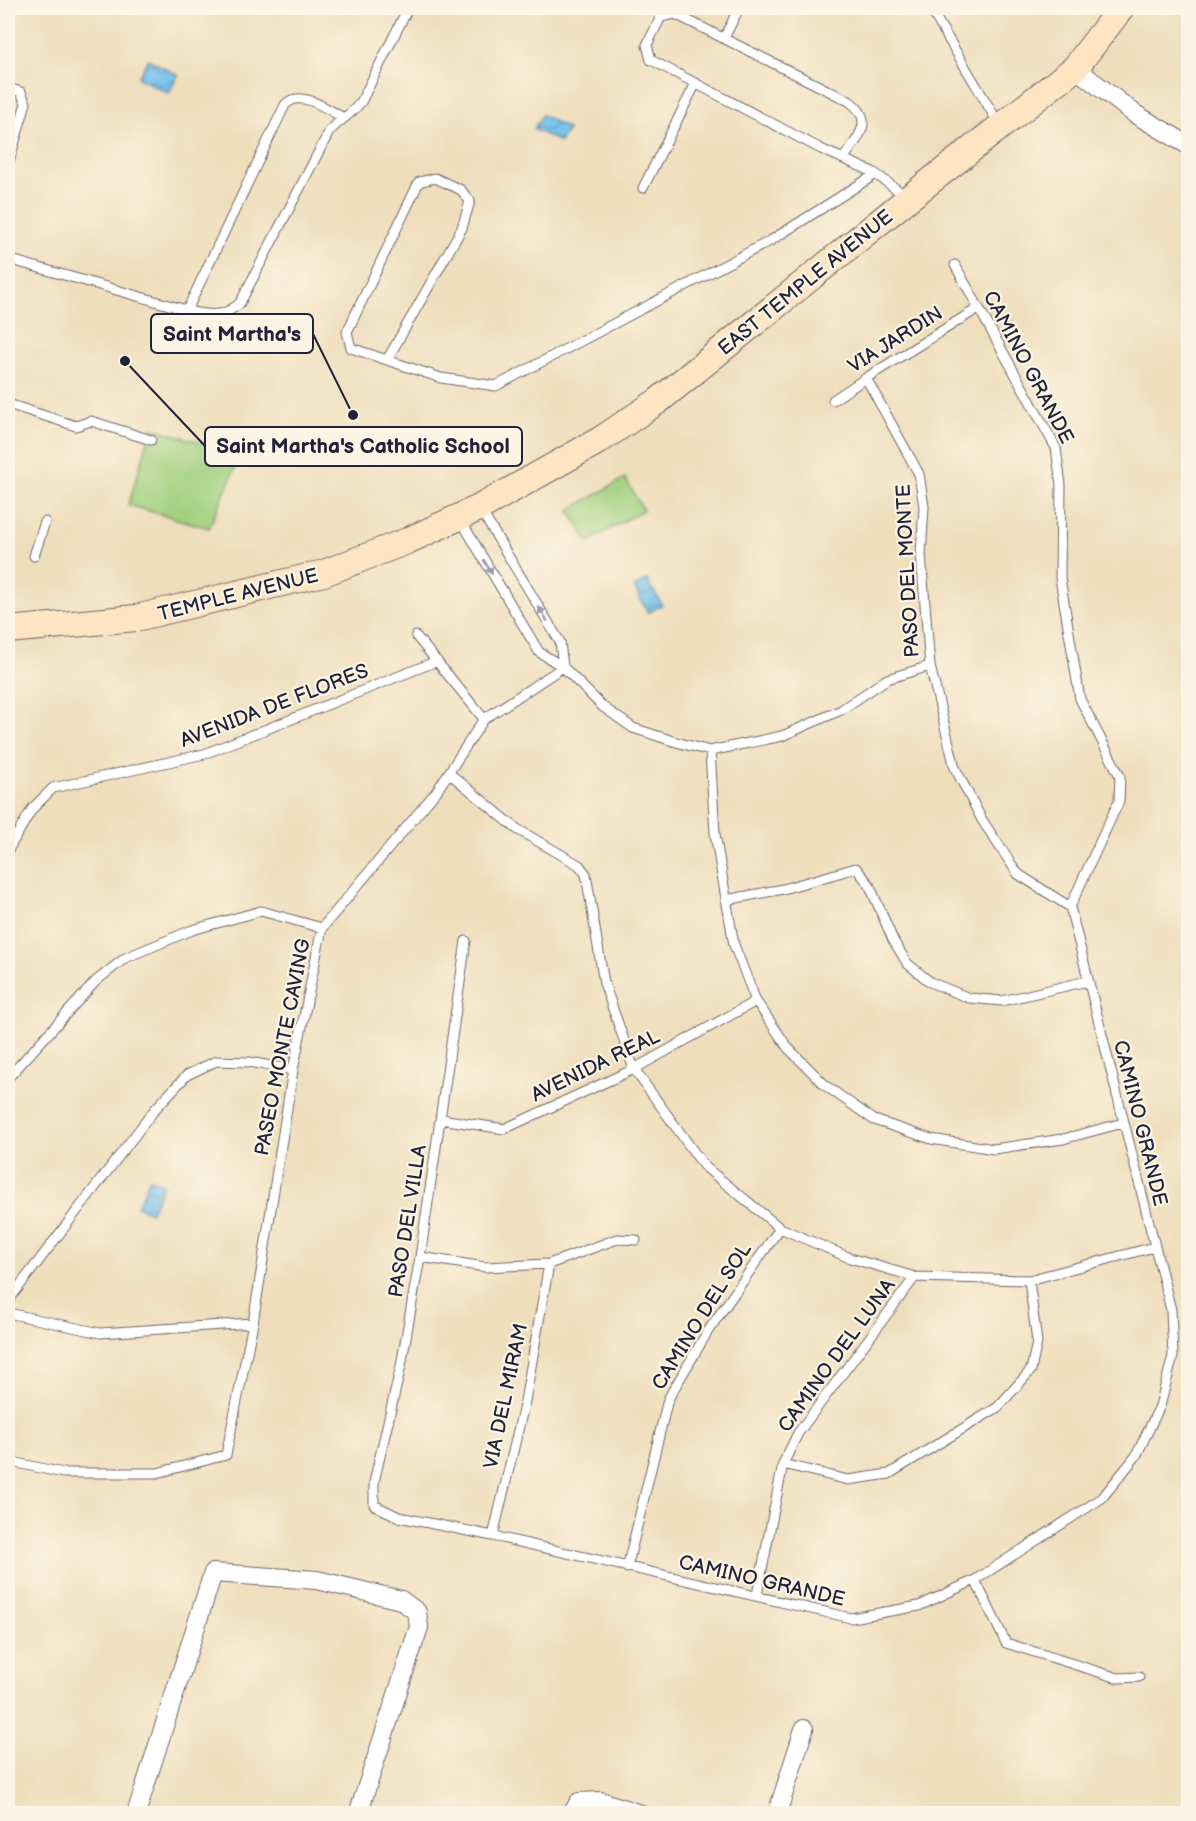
<svg xmlns="http://www.w3.org/2000/svg" width="1196" height="1821" viewBox="0 0 1196 1821" font-family="'Balsamiq Sans',sans-serif">
	<defs>
		<pattern id="water-waves" width="16" height="10" patternUnits="userSpaceOnUse" patternTransform="scale(1.5)"><rect width="16" height="10" fill="#71c1ec"/><path d="M0 5q4-4 8 0t8 0" fill="none" stroke="#5c9cc0"/></pattern>
	</defs>
	<rect width="100%" height="100%" fill="#fcf5e5"/>
	<filter id="ink" filterUnits="userSpaceOnUse"><feTurbulence type="fractalNoise" baseFrequency=".0167" numOctaves="2"/><feDisplacementMap in="SourceGraphic" scale="12" xChannelSelector="R" yChannelSelector="G"/><feConvolveMatrix kernelMatrix="1 2 1 2 8 2 1 2 1" color-interpolation-filters="sRGB"/></filter>
	<filter id="wash" filterUnits="userSpaceOnUse"><feTurbulence type="fractalNoise" baseFrequency=".008" numOctaves="4" result="noise"/><feDisplacementMap in="SourceGraphic" scale="24" xChannelSelector="R" yChannelSelector="G"/><feGaussianBlur stdDeviation="1.35" result="paint"/><feColorMatrix in="noise" values="0 0 0 0 0 0 0 0 0 0 0 0 0 0 0 0 0 1.4 0 .05"/><feComposite in="paint" operator="in"/></filter>
	<g filter="url(#wash)">
		<rect width="100%" height="100%" fill="#efdebc"/>
		<path fill="#a0d07e" stroke="#61795c" stroke-width="1.5" d="M152,428L234,452L230,464L236,466L209,528L128,505Z
			M625,478L643,510L588,542L569,510Z"/>
		<path fill="url(#water-waves)" stroke="#4a7294" stroke-width="1.5" d="M148,59L178,75L169,93L138,78Z
			M542,115L568,129L560,142L534,129Z
			M647,580L662,605L648,613L634,587Z
			M150,1179L163,1185L151,1212L137,1206Z"/>
	</g>
	<g filter="url(#ink)">
		<g fill="none" stroke-linecap="round" stroke-linejoin="round">
			<g stroke="#6a6468" stroke-width="11">
				<path id="service" d="M930,8L999,124
					M724,38L739,8
					M8,88L21,92L26,103L8,165
					M843,159C857,138 877,121 849,101L675,14L661,17L647,45L651,60L821,149L873,172L907,197
					M643,188L696,83
					M8,259L197,313C215,316 225,316 240,303L329,132C339,120 352,114 361,102L408,8
					M187,310L285,105C300,88 328,110 344,118
					M387,360L462,228L470,201L461,190L435,178L419,182L347,332L351,348L441,378L496,386L770,241L876,174
					M866,378L919,474L924,507L921,555L930,666L955,768L982,820L1018,874L1070,907
					M833,400L866,378L977,309
					M8,404L76,426L91,421L151,440
					M480,509L560,642L563,667
					M460,519L539,652L563,667L603,707L633,728L676,742L710,751L782,736L841,710L887,679L930,666
					M34,556L45,522
					M416,636L484,719
					M710,751L715,834L734,945L756,1001L788,1048L826,1086L874,1120L931,1139L994,1149L1063,1139L1123,1123
					M449,773L517,829L579,865L586,874L604,983L634,1069L704,1166L780,1228L850,1258L915,1277L1029,1280L1154,1247
					M8,850L32,809L53,788L204,754L437,661
					M726,900L783,889L856,868L869,884L893,940L907,963L930,982L969,998L1002,1001L1087,981
					M466,941L420,1257L401,1366L374,1482V1505L399,1517L493,1536L851,1618L919,1606L975,1580L1102,1498L1136,1456L1160,1406L1173,1356L1171,1310L1070,907L1119,801L1120,776L1080,699L1060,578L1061,485L1056,448L955,265
					M8,1078L96,981L125,958L192,930L261,911L322,928
					M441,1119L504,1129L634,1069L756,1001
					M420,1257L485,1267L549,1264L617,1239L636,1240
					M8,1301L155,1109L187,1075L216,1061L249,1062L293,1070
					M8,1313L100,1333L253,1323
					M8,1461L63,1473H157L226,1455L253,1323L293,1070L322,928L436,792L484,719L563,667
					M783,1464L848,1480L889,1474L998,1407L1031,1370L1037,1342L1029,1280
					M493,1536L525,1401L549,1264
					M627,1568L668,1399L708,1331L780,1228
					M975,1580L1006,1643L1118,1678L1139,1677
					M757,1595L783,1464L798,1433L915,1277"/>
			</g>
			<g stroke="#6a6468" stroke-width="20">
				<path id="minor" d="M1075,68L1135,114L1188,145
					M136,1814L213,1573L317,1580L401,1600L417,1612L419,1627L358,1814
					M572,1814L579,1802L601,1801L640,1814
					M777,1814L804,1729"/>
			</g>
			<g stroke="#6a6468" stroke-width="28">
				<path id="secondary" d="M8,630L136,618L324,573L407,541L479,508L600,440L658,401L909,198L1075,68L1121,8"/>
			</g>
			<use href="#service" stroke="#fff" stroke-width="9"/>
			<use href="#minor" stroke="#fff" stroke-width="18"/>
			<use href="#secondary" stroke="#fde5c4" stroke-width="26"/>
		</g>
		<defs><path id="oneway-solid" d="M-6-.8H1V-3.2L6.5 0L1 3.2V.8H-6Z" transform="scale(1.5)"/></defs>
		<g fill="#9c9ca7">
			<use href="#oneway-solid" transform="translate(488 567) rotate(59)"/>
			<use href="#oneway-solid" transform="translate(543 614) rotate(-121)"/>
		</g>
	</g>
	<g text-anchor="middle" stroke-width="4.5" stroke-linejoin="round" paint-order="stroke">
		<g font-size="20" fill="#22223b" stroke="#fcf5e5">
			<text transform="translate(805 282) rotate(-39)" y="7">EAST TEMPLE AVENUE</text>
			<text transform="translate(895 339) rotate(-32)" y="7">VIA JARDIN</text>
			<text transform="translate(1029 367) rotate(62)" y="7">CAMINO GRANDE</text>
			<text transform="translate(907 571) rotate(-93)" y="7">PASO DEL MONTE</text>
			<text transform="translate(238 594) rotate(-14)" y="7">TEMPLE AVENUE</text>
			<text transform="translate(274 705) rotate(-21)" y="7">AVENIDA DE FLORES</text>
			<text transform="translate(282 1047) rotate(-79)" y="7">PASEO MONTE CAVING</text>
			<text transform="translate(595 1065) rotate(-26)" y="7">AVENIDA REAL</text>
			<text transform="translate(1141 1123) rotate(76)" y="7">CAMINO GRANDE</text>
			<text transform="translate(407 1221) rotate(-81)" y="7">PASO DEL VILLA</text>
			<text transform="translate(701 1316) rotate(-58)" y="7">CAMINO DEL SOL</text>
			<text transform="translate(836 1355) rotate(-54)" y="7">CAMINO DEL LUNA</text>
			<text transform="translate(505 1396) rotate(-78)" y="7">VIA DEL MIRAM</text>
			<text transform="translate(762 1580) rotate(13)" y="7">CAMINO GRANDE</text>
		</g>
	</g>
	<path fill="none" stroke="#22223b" stroke-width="2" d="M353 415L313 334M125 361L205 446"/>
	<g fill="#22223b" stroke="#fcf5e5" stroke-width="2">
		<circle cx="353" cy="415" r="6"/>
		<circle cx="125" cy="361" r="6"/>
	</g>
	<g fill="#fcf5e5" stroke="#22223b" stroke-width="2">
		<rect x="151" y="314" width="162" height="39" rx="6"/>
		<rect x="205" y="427" width="317" height="39" rx="6"/>
	</g>
	<g font-size="21" text-anchor="middle" font-weight="bold" fill="#22223b">
		<text x="232" y="341">Saint Martha's</text>
		<text x="363" y="453">Saint Martha's Catholic School</text>
	</g>
	<rect width="1196" height="1821" fill="none" stroke="#fcf5e5" stroke-width="30"/>
</svg>
